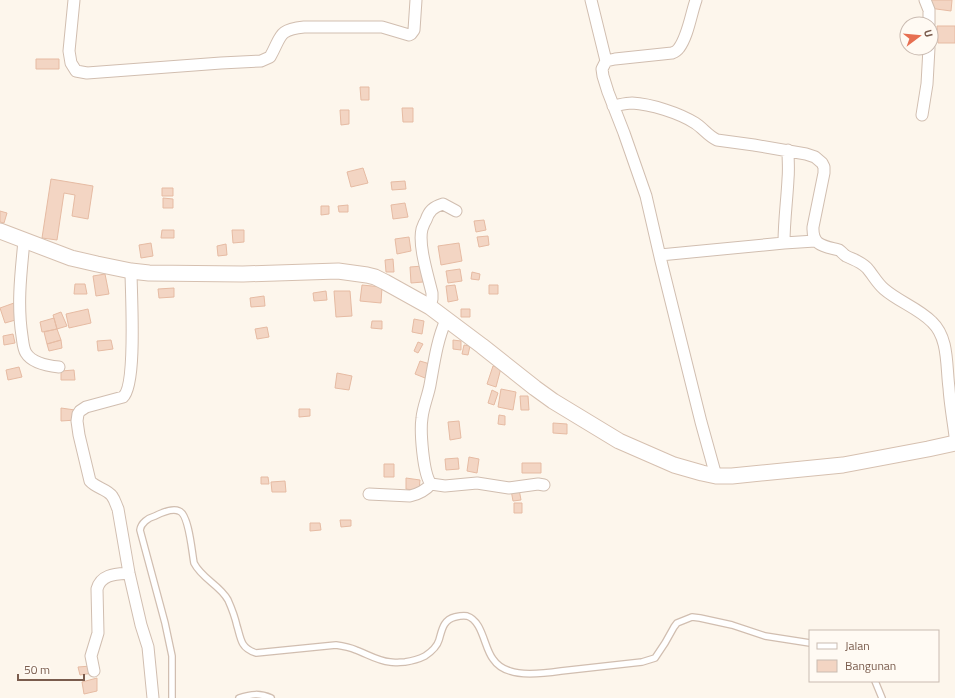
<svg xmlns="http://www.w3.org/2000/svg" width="955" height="698" viewBox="0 0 955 698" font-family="'Titillium Web',sans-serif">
	<rect width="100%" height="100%" fill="#fdf6ec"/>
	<path fill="#f3d5c3" stroke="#e6bba3" d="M930,0H952L951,11L929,8Z
		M937,26H955V43H938Z
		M36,59H59V69H36Z
		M360,87H369V100H361Z
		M402,108H413V122H403Z
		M340,110H349V124L341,125Z
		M363,168L368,183L351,187L347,172Z
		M51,179L93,186L88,219L72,216L75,195L64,193L57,240L42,238Z
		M405,181L406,189L392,190L391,182Z
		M162,188H173V196H162Z
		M163,198L173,199V208H163Z
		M405,203L408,217L393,219L391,205Z
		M348,205V212H339L338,206Z
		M321,206H329V214L321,215Z
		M0,211L7,213L4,223L0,222Z
		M484,220L486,230L476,232L474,221Z
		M162,230H174V238H161Z
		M232,230H244V242L233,243Z
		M488,236L489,245L479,247L477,237Z
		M409,237L411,251L397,254L395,239Z
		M151,243L153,256L141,258L139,245Z
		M459,243L462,261L441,265L438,246Z
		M226,244L227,255L218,256L217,246Z
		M393,259L394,272H386L385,260Z
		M423,266V282L411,283L410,267Z
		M460,269L462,281L448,283L446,271Z
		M472,272L480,274L479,280L471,279Z
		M105,274L109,294L96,296L93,276Z
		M75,284H85L87,294H74Z
		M362,285L382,287L381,303L360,301Z
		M455,285L458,300L448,302L446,286Z
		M489,285H498V294H489Z
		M174,288V297L159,298L158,289Z
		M326,291L327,300L314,301L313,293Z
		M334,291H350L352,316L336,317Z
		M264,296L265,306L251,307L250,298Z
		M14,303L19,319L5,323L0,308Z
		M88,309L91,323L69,328L66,314Z
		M461,309H470V317H461Z
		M61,312L67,326L57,329L53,315Z
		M54,318L57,329L42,332L40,322Z
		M414,319L424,321L422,334L412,332Z
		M372,321H382V329L371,328Z
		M267,327L269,337L257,339L255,329Z
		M57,329L61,340L47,344L44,332Z
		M13,334L15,343L4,345L3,336Z
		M61,340L62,348L49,351L47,344Z
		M111,340L113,349L98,351L97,341Z
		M453,340L461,341V350L453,349Z
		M418,342L423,344L418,353L414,351Z
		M464,345L470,346L468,355L462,354Z
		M420,361L430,364L425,378L415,374Z
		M493,366L501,368L496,387L487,384Z
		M19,367L22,377L8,380L6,370Z
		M74,370L75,380H61V371Z
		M337,373L352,376L349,390L335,388Z
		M501,389L516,392L513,410L498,407Z
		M492,390L498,393L494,405L488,403Z
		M520,396H528L529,410H521Z
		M61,408L75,410L76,420L61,421Z
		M299,409H310V416L299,417Z
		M499,415L505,416V425L498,424Z
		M459,421L461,438L450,440L448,422Z
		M553,423L567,424V434L553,433Z
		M469,457L479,459L477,473L467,471Z
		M458,458L459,469L446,470L445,459Z
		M522,463H541V473H522Z
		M384,464H394V477H384Z
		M261,477H268L269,484H261Z
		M406,478L420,480L419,491L406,489Z
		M285,481L286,492H272L271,482Z
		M519,489L521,500L513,501L511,490Z
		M514,503H522V513H514Z
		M340,520H351V526L341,527Z
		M310,523H320L321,530L310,531Z
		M91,666L93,673L80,675L78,667Z
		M97,678V691L84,694L82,682Z"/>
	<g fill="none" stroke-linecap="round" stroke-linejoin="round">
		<g stroke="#d1beb0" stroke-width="8">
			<path id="lane" d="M875,681L882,698
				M172,698V656L165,623L140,530C141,523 148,518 155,516C161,513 172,508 179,511C189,514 192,553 194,563C202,579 220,585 228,600C232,609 235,617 237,626C239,632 240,639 243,644C246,649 250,651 256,653L336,645C343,646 349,647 356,650C367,654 378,661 390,662C395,663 400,662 405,662C412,661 419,659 425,656C431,652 437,647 439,640C442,630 443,620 455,617C459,616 463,615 467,616C483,621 484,648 493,659C497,665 503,669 510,671C523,676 547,673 561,671C588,668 615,665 642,662L655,658L665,643L674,627L677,623L692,617L700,618L732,625L765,636L810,643
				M239,698C251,694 260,693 271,698"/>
		</g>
		<g stroke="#d1beb0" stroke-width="13">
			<path id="street" d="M74,0L69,51L71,63L76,71L87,73L221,63L261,61L270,57C282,36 277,30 304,27H382L409,35L411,34L414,30L416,0
				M591,0L606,61
				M696,0C691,14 688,36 679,48C677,51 675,52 672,53L615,59L606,61L602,69L603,76L608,92L624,133L646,196L661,261L701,422L716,476
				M925,0L929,10V24
				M613,106C619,105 626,103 632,103C651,104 679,113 695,123C703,128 708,136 717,140L754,145L806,154L815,157L822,163L824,167V173L813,227C812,246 824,246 839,250C842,252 843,254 846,256C854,260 860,261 867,268C873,275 877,283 884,289C899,302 918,308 932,322C949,338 946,366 949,388C950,404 953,420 955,436
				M922,115L927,84L929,48
				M24,241C21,272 17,304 22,336C23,342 23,348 26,353C32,363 49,366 59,367
				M784,243L815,241
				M660,255L784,243C784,221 787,200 788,179C789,169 788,160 788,150
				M131,271C131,293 137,385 123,397L86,407L80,411L78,414L77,421L79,435L90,481C96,488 107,489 112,496C115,500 116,505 118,509L129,573L141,625L148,647L153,698
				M430,307L432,299V293C428,276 418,245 422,229C423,226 424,223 426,220C429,211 433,207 443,204L456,211
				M446,320C437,340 434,363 430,385C428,396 423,407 422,418C420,431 423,474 431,484L445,486L477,483L509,488L538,484L544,485
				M369,494L410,496C419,494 425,491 431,484
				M94,671L91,656L98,633L97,589C101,574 116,574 129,573"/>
		</g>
		<g stroke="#d6c0b0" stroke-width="17">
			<path id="secondary" d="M0,231L71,258L97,264L131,271L149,273L243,274L338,271L367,275L375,277L385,282L430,307L482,346L535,388L553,401L619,441L674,465L702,473L716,476H732L843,465L928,449L955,443"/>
		</g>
		<use href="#lane" stroke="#fff" stroke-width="5.5"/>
		<use href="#street" stroke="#fff" stroke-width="11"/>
		<use href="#secondary" stroke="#fff" stroke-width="15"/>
	</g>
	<rect x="809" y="630" width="130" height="52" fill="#fffaf3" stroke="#cabbb1"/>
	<rect x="817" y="643" width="20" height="6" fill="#ffffff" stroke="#cabbb1"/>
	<text x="845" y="650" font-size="12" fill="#7a5c4d">Jalan</text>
	<rect x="817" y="660" width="20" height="12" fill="#f3d5c3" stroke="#cabbb1"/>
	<text x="845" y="670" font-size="12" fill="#7a5c4d">Bangunan</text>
	<g transform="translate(919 36) rotate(74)"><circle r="19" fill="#fffaf3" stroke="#cabbb1"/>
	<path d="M0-3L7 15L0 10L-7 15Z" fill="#e76f51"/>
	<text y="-6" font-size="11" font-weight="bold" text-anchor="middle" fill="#7a5c4d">U</text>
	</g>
	<path d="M18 674v6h66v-6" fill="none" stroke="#7a5c4d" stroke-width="2"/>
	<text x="24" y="674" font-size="12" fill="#7a5c4d" stroke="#fffaf3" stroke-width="3" paint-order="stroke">50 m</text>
</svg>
